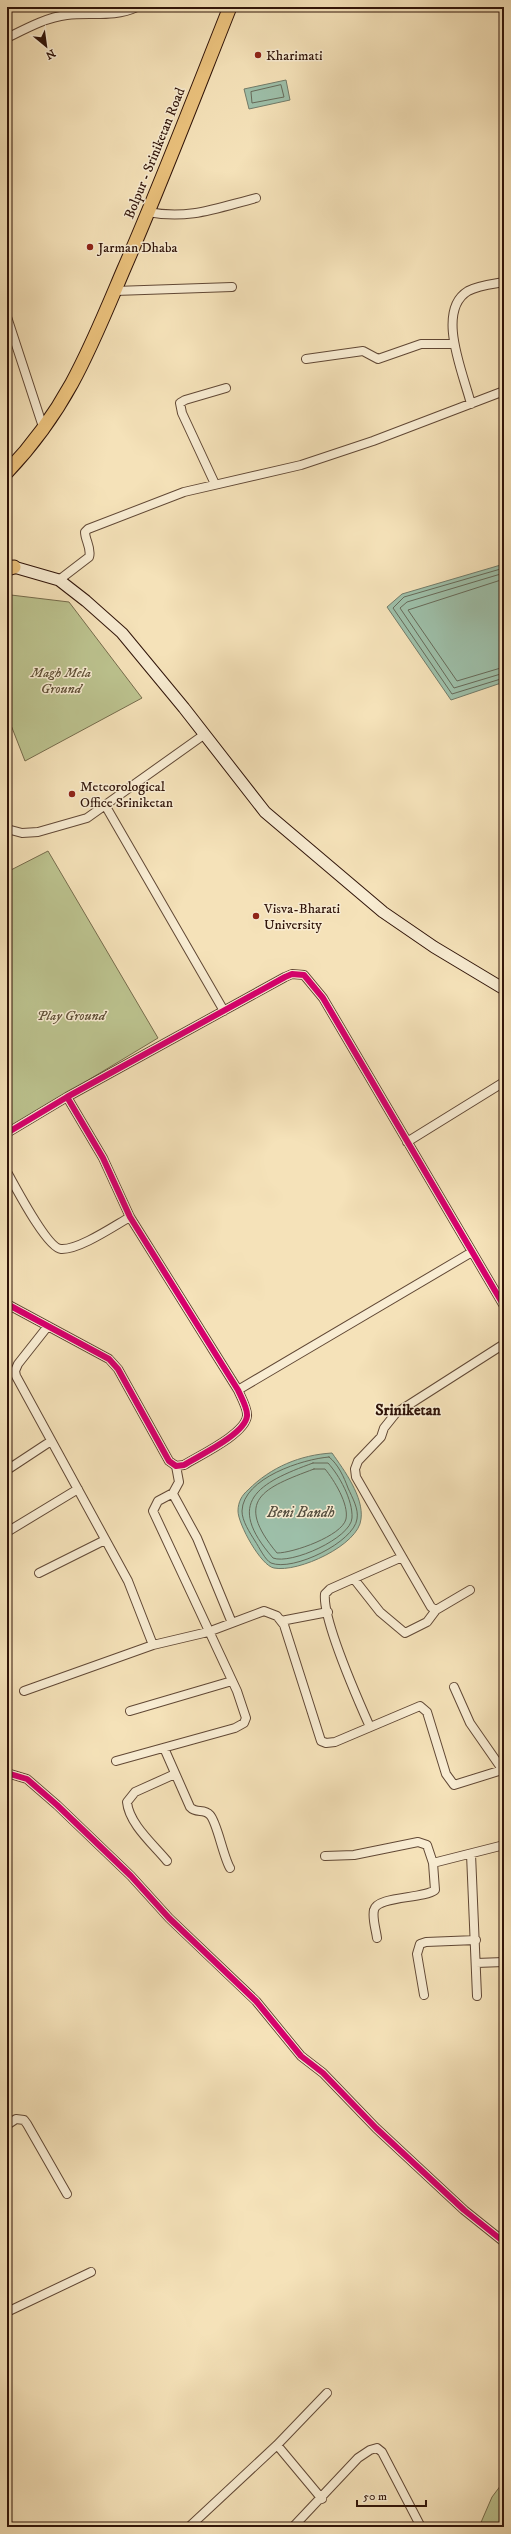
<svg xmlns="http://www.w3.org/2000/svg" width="511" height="2534" viewBox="0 0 511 2534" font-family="'IM FELL DW Pica',serif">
	<rect width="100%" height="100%" fill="#f5e2b9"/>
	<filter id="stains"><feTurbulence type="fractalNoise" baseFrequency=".005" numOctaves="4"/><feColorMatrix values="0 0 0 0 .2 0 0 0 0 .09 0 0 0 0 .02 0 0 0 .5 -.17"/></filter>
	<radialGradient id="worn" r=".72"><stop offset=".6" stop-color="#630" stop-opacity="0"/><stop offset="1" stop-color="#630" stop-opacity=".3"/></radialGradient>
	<path fill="#bcc38f" stroke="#766c4c" d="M11,595L69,602L142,698L25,761L7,715V597Z
		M48,851L158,1038L7,1129V872Z
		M504,2481V2527H479L492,2497Z"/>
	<path fill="#9dbfa9" stroke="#717b69" d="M286,80L290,100L249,109L244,89Z
		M504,564V682L451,700L387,607L402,594Z
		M332,1453C344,1470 364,1497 361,1519C359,1545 298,1573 274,1568C261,1566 238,1524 238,1511C238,1502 242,1495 248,1490C271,1467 300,1455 332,1453Z"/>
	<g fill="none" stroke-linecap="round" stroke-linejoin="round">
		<path stroke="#666a59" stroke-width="1" d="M281,85L284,97L252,103L251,92Z
			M504,568L404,597L393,608L452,694L504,678
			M504,573L407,602L400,608L454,688L504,673
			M504,579L408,610L457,681L504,667
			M329,1457C338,1464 344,1477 348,1488C352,1497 359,1509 357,1519C354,1542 293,1572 271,1563C265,1560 259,1547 255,1541C250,1533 242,1521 242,1511C243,1478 303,1459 329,1457Z
			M313,1463H328C339,1475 353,1500 352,1518C351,1538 291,1565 273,1558C224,1502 258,1483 313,1463Z
			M314,1469H325C334,1480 349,1504 346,1519C342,1536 293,1553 277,1553C233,1500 263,1488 314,1469Z"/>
		<g stroke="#614835" stroke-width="10">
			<path id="street" d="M7,38C25,29 47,17 67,15C92,12 113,18 137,7
				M148,212C189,220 217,208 256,198
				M115,291L232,287
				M7,317L44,430
				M306,359L363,351L378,359L421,344H454
				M471,404C464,375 435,311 468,291C479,285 493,284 504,282
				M215,484L182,413L180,403L185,400L226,388
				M59,580L89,557C92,549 85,540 85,532L88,529L184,492L301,465L373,441L504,391
				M105,805L224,1011
				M7,829L22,833L38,832L87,818L205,734
				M7,1133L67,1097L285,977L292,974L304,975L323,998L504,1306
				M407,1142L504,1082
				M7,1172C15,1186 47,1248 61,1249C79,1250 114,1226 130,1217
				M7,1304L109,1359L118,1369L169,1461L176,1466L184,1465C200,1455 245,1434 247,1416C248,1409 241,1397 238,1390L130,1217L103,1158L67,1097
				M48,1326L18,1364L15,1371L16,1376L128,1581L153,1645
				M238,1390L472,1252
				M176,1466L179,1482L173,1493L174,1496L197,1538L232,1623
				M7,1470L51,1441
				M7,1532L78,1489
				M39,1573L105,1540
				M354,1579L380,1612L405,1633L427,1622L436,1610
				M470,1590L436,1610L431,1607L356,1477L355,1469L358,1461L381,1437L384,1428L396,1413L504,1344
				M281,1621L328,1612
				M454,1687L470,1723L504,1772
				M24,1691L153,1645L208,1632L264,1611L277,1616L284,1625L321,1741L326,1743L335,1742L420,1706L427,1712L446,1774L454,1785L502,1770
				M130,1711L232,1681
				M370,1727C358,1700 322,1619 325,1594L330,1589L402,1557
				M164,1748L190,1807C196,1814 204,1808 210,1815C217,1822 223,1856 230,1868
				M116,1761L235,1728L244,1723L246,1718L237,1691L153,1511L158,1501L173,1493
				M7,1773L27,1779L57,1805L131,1876L169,1918L256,2001L301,2056L323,2073L376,2128L464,2210L504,2242
				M471,1854L477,1996
				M325,1856L354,1855L418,1842L427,1845L433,1863L435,1890C423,1899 377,1896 374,1910C372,1918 376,1930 377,1938
				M167,1861C154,1845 129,1824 127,1802L135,1792L175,1774
				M433,1863L504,1845
				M476,1963L504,1962
				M424,1995L417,1954L420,1944L426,1942L476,1940
				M7,2125L16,2119L24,2120L27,2124L67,2194
				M7,2312L91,2272
				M277,2445L322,2499
				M189,2527L277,2445L327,2393
				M293,2527L358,2458L370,2450L377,2448L382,2452L421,2527"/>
		</g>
		<g stroke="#301409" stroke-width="13">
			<path id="secondary" d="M7,565L59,580L86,601L122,633L184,708L265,812L383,912L434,947L504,989"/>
		</g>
		<g stroke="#301409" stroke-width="15">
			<path id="primary" d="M7,472C67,409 90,349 123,271C161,184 195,95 230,7
				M7,569L14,567"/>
		</g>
		<use href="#street" stroke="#f8ecd2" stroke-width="8"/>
		<use href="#secondary" stroke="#f8ecd2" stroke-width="11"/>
		<use href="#primary" stroke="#eac17c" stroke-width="13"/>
		<g stroke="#f8ecd2" stroke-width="8">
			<path id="cycleway" d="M7,1133L67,1097L285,977L292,974L304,975L323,998L504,1306
				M7,1304L109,1359L118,1369L169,1461L176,1466L184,1465C200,1455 245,1434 247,1416C248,1409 241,1397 238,1390L130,1217L103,1158L67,1097
				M7,1773L27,1779L57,1805L131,1876L169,1918L256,2001L301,2056L323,2073L376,2128L464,2210L504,2242"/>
		</g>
		<use href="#cycleway" stroke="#d6006c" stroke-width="6"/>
	</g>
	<g fill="#8f2418" stroke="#f8ecd2" stroke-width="1.5">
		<circle cx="258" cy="55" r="4"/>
		<circle cx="90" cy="247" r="4"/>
		<circle cx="72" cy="794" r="4"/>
		<circle cx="256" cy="916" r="4"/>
	</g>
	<g text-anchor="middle" stroke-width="3" stroke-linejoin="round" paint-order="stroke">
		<g font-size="14" fill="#301409" stroke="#f8ecd2" text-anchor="start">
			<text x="266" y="60">Kharimati</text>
			<text x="98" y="252">Jarman Dhaba</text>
			<text x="80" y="791">Meteorological<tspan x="80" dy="16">Office Sriniketan</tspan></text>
			<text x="264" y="913">Visva-Bharati<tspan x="264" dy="16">University</tspan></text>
		</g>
		<g font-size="14" fill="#301409" stroke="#f8ecd2">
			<text transform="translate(154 153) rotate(-68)" y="5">Bolpur - Sriniketan Road</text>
		</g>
		<g font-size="14" font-style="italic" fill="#615138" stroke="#f8ecd2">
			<text x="61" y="677">Magh Mela<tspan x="61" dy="16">Ground</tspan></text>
			<text x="71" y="1020">Play Ground</text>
		</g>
		<g font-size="15" font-style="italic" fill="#565041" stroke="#f8ecd2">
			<text x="301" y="1517">Beni Bandh</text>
		</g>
		<g font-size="16" font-weight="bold" fill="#301409" stroke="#f8ecd2">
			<text x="408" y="1415">Sriniketan</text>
		</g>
	</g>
	<rect width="511" height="2534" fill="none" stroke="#f5e2b9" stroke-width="24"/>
	<rect x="8" y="8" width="495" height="2518" fill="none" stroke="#301409" stroke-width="2"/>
	<rect x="12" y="12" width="487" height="2510" fill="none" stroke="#301409"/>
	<g transform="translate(46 46) rotate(151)" stroke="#f8ecd2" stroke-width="3" paint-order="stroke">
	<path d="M0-3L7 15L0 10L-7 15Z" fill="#301409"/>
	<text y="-6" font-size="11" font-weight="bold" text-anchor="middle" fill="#301409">N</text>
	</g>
	<path d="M357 2500v6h69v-6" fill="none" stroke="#301409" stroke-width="2"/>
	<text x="363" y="2500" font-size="12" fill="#301409" stroke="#f8ecd2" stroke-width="3" paint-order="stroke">50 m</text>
	<rect width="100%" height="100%" filter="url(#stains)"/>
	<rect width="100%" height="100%" fill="url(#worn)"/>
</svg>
